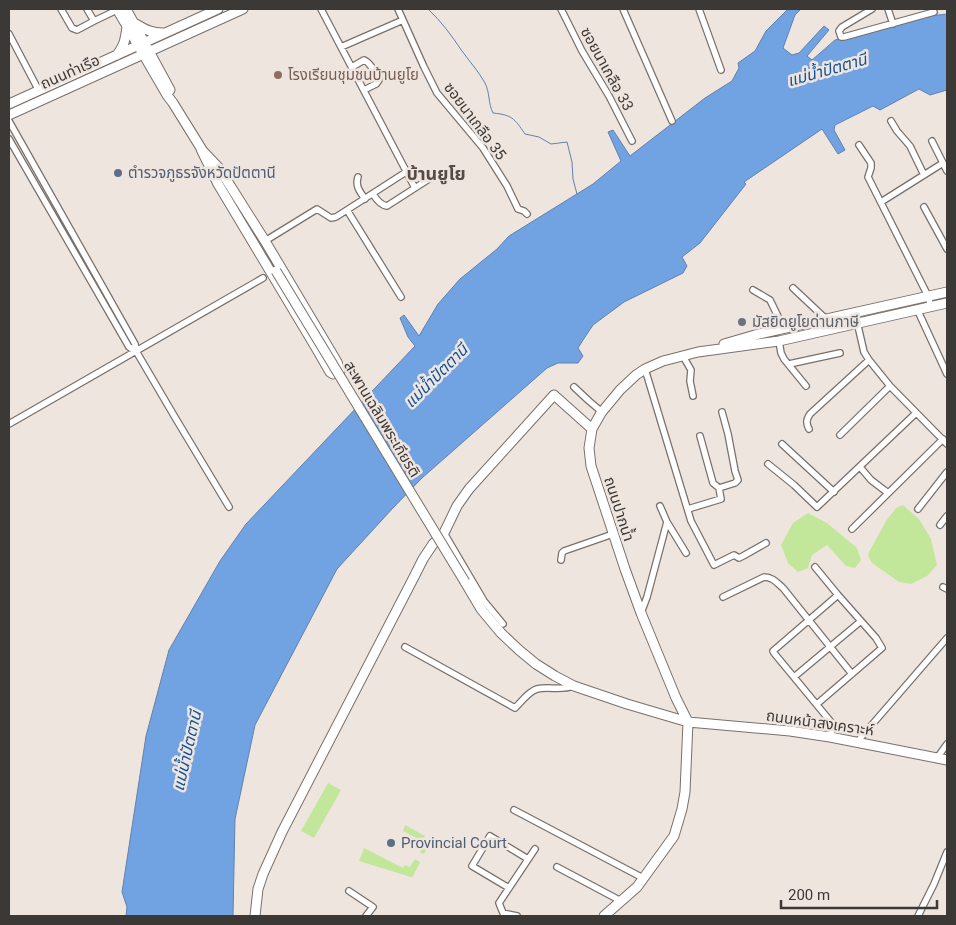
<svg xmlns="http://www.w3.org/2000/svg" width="956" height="925" viewBox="0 0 956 925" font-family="Roboto,'Noto Sans Thai',sans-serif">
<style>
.green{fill:#c2e79a}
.water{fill:#71a2e2;stroke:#6182ae}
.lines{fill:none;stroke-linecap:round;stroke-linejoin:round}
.stream{stroke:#6182ae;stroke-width:1}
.street-casing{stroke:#79706b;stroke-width:8}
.secondary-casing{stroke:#79706b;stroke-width:11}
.street{stroke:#fff;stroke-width:5.5}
.secondary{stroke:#fff;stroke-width:9}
.secondary-bridge-casing{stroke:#79706b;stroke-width:11;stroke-linecap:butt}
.secondary-bridge{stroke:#fff;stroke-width:9}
.education-dot{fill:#8d6e63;stroke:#efe5df;stroke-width:2}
.service-dot{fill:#5c6f8a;stroke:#efe5df;stroke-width:2}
.worship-dot{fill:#6b7280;stroke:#efe5df;stroke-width:2}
.labels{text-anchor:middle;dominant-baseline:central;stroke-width:5;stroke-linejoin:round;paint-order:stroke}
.street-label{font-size:15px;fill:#3c3836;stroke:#efe5df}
.education-label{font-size:15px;fill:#785e54;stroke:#efe5df;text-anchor:start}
.service-label{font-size:15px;fill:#4e5e75;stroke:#efe5df;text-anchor:start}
.worship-label{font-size:15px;fill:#5b616d;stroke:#efe5df;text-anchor:start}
.water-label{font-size:16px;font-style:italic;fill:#0e529d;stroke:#efe5df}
.quarter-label{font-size:18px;font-weight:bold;fill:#544b46;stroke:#efe5df}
</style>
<rect width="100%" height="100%" fill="#efe5df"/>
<!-- green -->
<path class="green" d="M903 505 919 519 931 539 937 565 927 576 911 584 899 582 872 563 868 556 869 552 886 521 896 508Z
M808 513 827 523 857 548 861 560 855 568 846 566 827 545 812 555 808 568 798 572 788 563 781 545 793 523Z
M328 783 341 790 314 838 301 831Z
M405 825 425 836 423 840 428 843 430 838 431 841 424 854 420 852 422 848 419 845V844L415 842 416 838 403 831Z
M364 848 403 868 405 865 410 867 415 859 420 862 413 876 411 877 359 861Z"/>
<!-- water -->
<path class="water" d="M788 9H801L795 15 783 48 792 55 799 53 824 26 829 30 807 56 812 60 835 40 930 16 947 14V90L930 95 919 89 880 110 873 106 835 125 834 130 845 150 838 154 822 129 744 182 746 184 700 243 682 257 687 266 683 273 624 302 593 325 583 340 578 348 583 356 578 363H558L547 368 422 478 392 509 337 569 255 725 235 819 233 916H126L127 907 122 892 146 736 169 650 220 561 246 524 415 346 408 337 400 318 404 315 419 336 438 304 460 279 497 249 509 236 593 184 621 161 608 132 613 130 630 156 705 98 732 81 739 68 738 63 755 51 766 31Z"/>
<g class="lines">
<!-- stream -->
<path class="stream" d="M428 9C441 21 452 36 462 51 470 62 479 72 485 83 490 93 488 103 493 113 512 115 514 118 525 134L539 137 551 144 567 142 572 162 573 179 577 194"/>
<defs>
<path id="street" d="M61 9 72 28 77 30 94 21 87 9
M321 9 415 188
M398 9 424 67 437 93 483 148 507 186 518 209 524 211 527 214
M561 9 582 51 609 96 632 141
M623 9 672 121
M699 9 721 70
M872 9 842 27 839 31 841 37H844L934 12
M888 9 893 24
M94 21 117 10
M9 34 39 91
M341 47 403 20
M352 67 364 60C371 63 375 73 379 80L376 84 364 90
M9 121 135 344 136 351 176 419 229 507
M891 121 897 131 910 146 924 175
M9 139 129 347 136 351
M932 141 947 171
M859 145 871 163V168L868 177 928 296 931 307
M358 177C355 186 360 192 365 199
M373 194C376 199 380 205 387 206L429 179
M881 202 943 163
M924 207 947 249
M347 210 401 297
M265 241 317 209 331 218 336 217 406 172
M793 288 827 320
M753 290 770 300 784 329
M917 309 947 374
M855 313 864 352 869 360 890 386 947 444
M779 341 781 353 784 359 806 386
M683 356 691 370 690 381 693 396
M789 364 840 353
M645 369 691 521 714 565 734 555 739 558 743 556 766 543
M574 387 589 401 602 412
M9 424 263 278
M809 429C806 423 806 420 810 414L869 360
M840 435 890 386
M700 436 713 483 719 488
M782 444 834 492
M768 464 794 485 817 507 916 413
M860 467 871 480 888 493
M688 509 721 499 719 488 735 483 738 480 735 471 728 434 722 412
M918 509 947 472
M667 522 686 553
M940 525 947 516
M852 529 943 439
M444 533 484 601 503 624
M561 560 562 553 564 551 613 534
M815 567 838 595 876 638 882 648 817 704
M943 587 947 589
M723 597 764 577C773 577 777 583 783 588L852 674
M641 613 647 597 667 522 660 506
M405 647 515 708C521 702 529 691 537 689 549 686 560 691 574 686
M794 677 861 621
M830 737 832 729 831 722 774 653 773 651 838 595
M857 742 947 638
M937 758 947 744
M514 810 643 878
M557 867 621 901
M509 888 472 866 490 836 528 859
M349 891 373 907 366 916
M517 916 503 913 499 903 535 849
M918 916 934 884 947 852"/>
<path id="secondary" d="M117 9 167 95 173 103 204 153
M126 9 170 90
M136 24C146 30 152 33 163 33
M117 55C125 44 125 40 127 27
M9 104 218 9
M9 115 243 9
M201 149 219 168 265 241 337 362 340 371 333 374 330 372 315 346 218 184Z
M724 344 755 335 947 292
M465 582 481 609 501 633 519 650 536 664 555 676 574 686 627 704 688 722 790 731 830 737 947 760
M688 722 676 698 641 613 625 569 591 466 589 448 592 429 601 413 620 390 636 375 645 369 663 361 698 352 779 341 947 303
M255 916 258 889 263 874 282 832 415 575 423 559 433 544 444 533 457 506 469 489 554 395 592 429
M604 916 637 887 674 836 682 809 685 792 688 722"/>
</defs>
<!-- street casing -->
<use href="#street" class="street-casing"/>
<!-- secondary casing -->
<use href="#secondary" class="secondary-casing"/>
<!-- street -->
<use href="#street" class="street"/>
<!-- secondary -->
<use href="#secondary" class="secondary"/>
<defs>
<path id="secondary-bridge" d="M276 271 465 582"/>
</defs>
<!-- secondary-bridge casing -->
<use href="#secondary-bridge" class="secondary-bridge-casing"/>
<!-- secondary-bridge -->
<use href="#secondary-bridge" class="secondary-bridge"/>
</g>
<!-- markers -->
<circle class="education-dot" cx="278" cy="75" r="5"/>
<g class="service-dot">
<circle cx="118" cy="173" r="5"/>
<circle cx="391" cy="843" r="5"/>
</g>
<circle class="worship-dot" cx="742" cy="322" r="5"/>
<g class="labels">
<!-- street labels -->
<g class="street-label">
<text transform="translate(607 69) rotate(61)">ซอยนาเกลือ 33</text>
<text transform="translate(70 72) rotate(-24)">ถนนท่าเรือ</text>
<text transform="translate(475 121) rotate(53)">ซอยนาเกลือ 35</text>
<text transform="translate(382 419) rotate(59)">สะพานเฉลิมพระเกียรติ</text>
<text transform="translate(619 509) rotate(72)">ถนนปากน้ำ</text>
<text transform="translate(820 723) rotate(8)">ถนนหน้าสงเคราะห์</text>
</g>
<!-- education labels -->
<g class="education-label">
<text x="288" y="75">โรงเรียนชุมชนบ้านยูโย</text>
</g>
<!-- service labels -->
<g class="service-label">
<text x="128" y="173">ตำรวจภูธรจังหวัดปัตตานี</text>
<text x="401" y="843">Provincial Court</text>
</g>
<!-- worship labels -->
<g class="worship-label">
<text x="752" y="322">มัสยิดยูโยด่านภาษี</text>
</g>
<!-- water labels -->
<g class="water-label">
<text transform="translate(827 70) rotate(-16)">แม่น้ำปัตตานี</text>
<text transform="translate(436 376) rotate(-45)">แม่น้ำปัตตานี</text>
<text transform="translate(187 751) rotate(-77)">แม่น้ำปัตตานี</text>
</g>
<!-- quarter labels -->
<g class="quarter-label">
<text x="436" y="173">บ้านยูโย</text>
</g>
</g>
<!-- border -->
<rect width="956" height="925" fill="none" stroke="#3c3836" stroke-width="20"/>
<!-- scale -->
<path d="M781 900v8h156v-8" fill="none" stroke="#3c3836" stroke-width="2.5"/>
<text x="788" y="900" font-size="15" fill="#3c3836" stroke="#efe5df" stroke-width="4" paint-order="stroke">200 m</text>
</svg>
